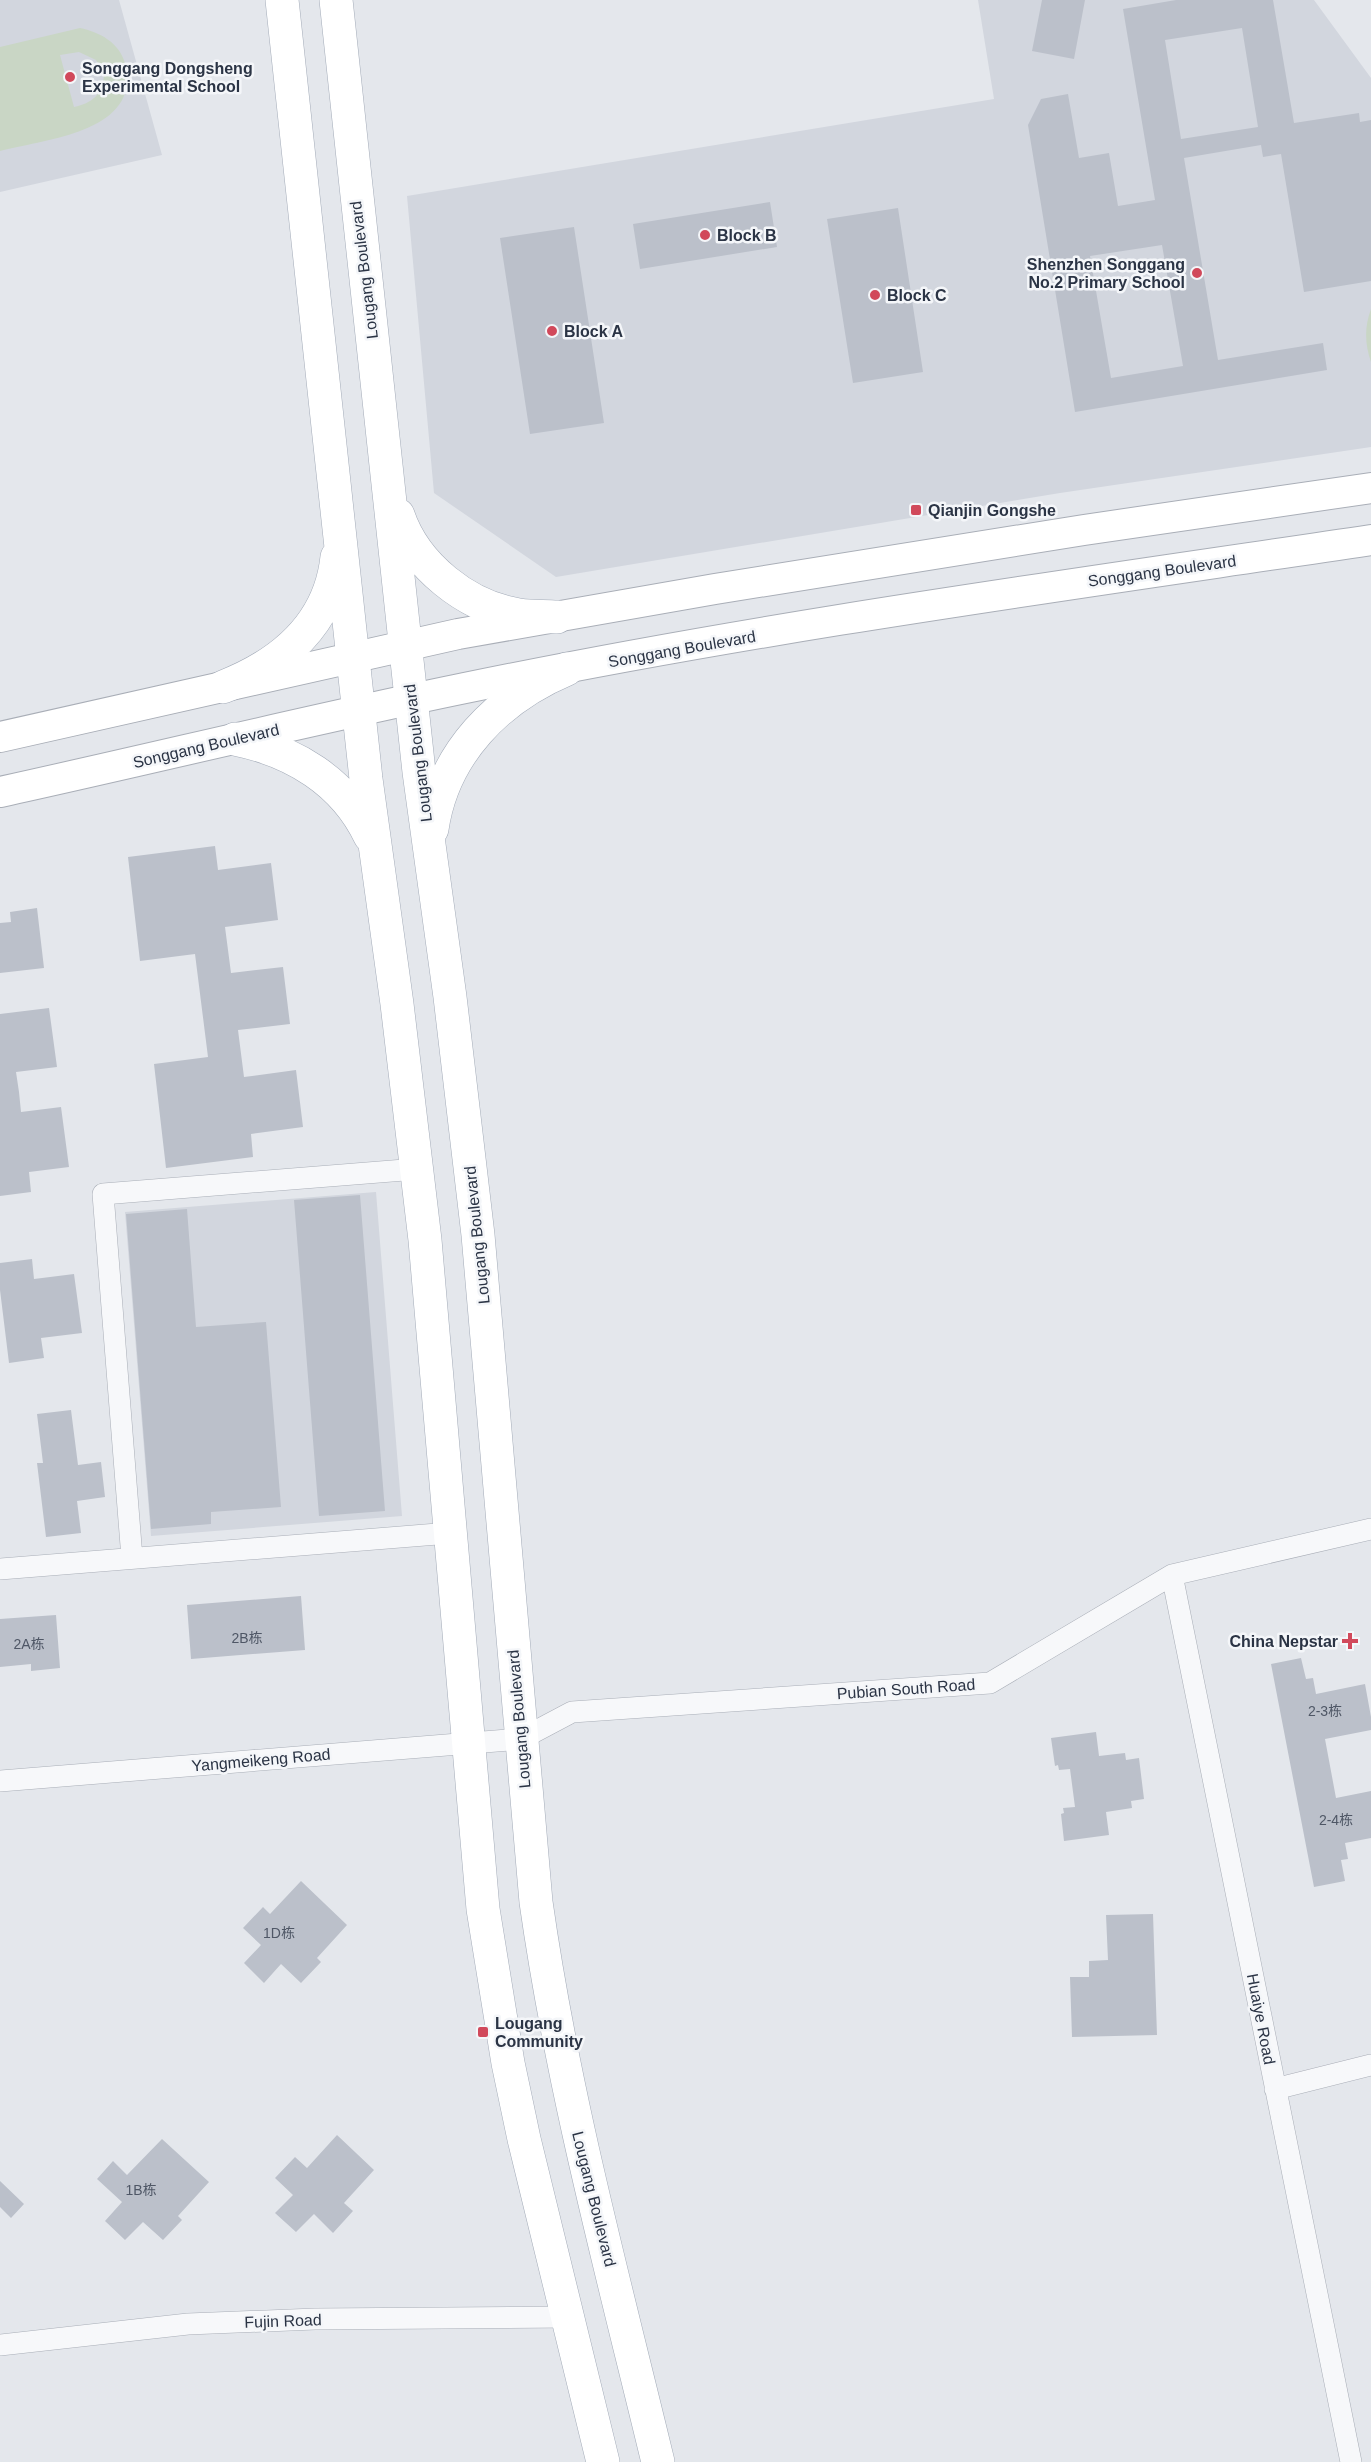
<svg xmlns="http://www.w3.org/2000/svg" width="1371" height="2462" viewBox="0 0 1371 2462" font-family="Helvetica,'Noto Sans SC',sans-serif">
<style>
.built{fill:#d2d6de}
.green{fill:#c9d6c5;fill-rule:evenodd}
.building{fill:#bbc0ca;fill-rule:evenodd}
.lines{fill:none;stroke-linecap:round;stroke-linejoin:round}
.minor-casing{stroke:#a9aeb7;stroke-width:22}
.secondary-casing{stroke:#a9aeb7;stroke-width:32}
.primary-casing{stroke:#a3abb8;stroke-width:34}
.minor{stroke:#f7f8fa;stroke-width:21}
.secondary{stroke:#fff;stroke-width:30}
.primary{stroke:#fff;stroke-width:33}
.poi-dot{fill:#d1495b;stroke:#f4f6f9;stroke-width:2}
.labels{text-anchor:middle;dominant-baseline:central;stroke-width:5;stroke-linejoin:round;paint-order:stroke}
.number-label{font-size:14px;fill:#4f5766}
.poi-label{font-size:16px;font-weight:bold;fill:#2b3445;stroke:#f4f6f9;text-anchor:start}
.street-label{font-size:16px;fill:#2b3445;stroke:#f4f6f9}
</style>
<rect width="100%" height="100%" fill="#e4e7ec"/>
<!-- built -->
<path class="built" d="M0 0H119L162 155 0 192Z
M978 0H1314L1371 78V447L1060 493 556 577 434 493 407 196 994 99Z
M376 1192 402 1516 151 1536 125 1212Z"/>
<!-- green -->
<path class="green" d="M80 28C99 32 119 42 125 63 143 132 46 139 0 151V47ZM79 52 96 60 104 76C102 95 92 103 74 107L60 55Z
M1371 309V362C1365 344 1364 328 1371 309Z"/>
<!-- building -->
<path class="building" d="M1042 0H1085L1074 59 1032 51Z
M1176 0H1273L1294 123 1359 113 1360 122 1371 120V281L1304 292 1281 154 1263 157 1261 145 1184 158 1218 360 1323 343 1327 370 1075 412 1028 125 1041 99 1068 94 1079 158 1109 153 1118 206 1155 200 1123 9ZM1242 28 1258 127 1181 139 1165 40ZM1162 245 1183 366 1111 378 1090 256Z
M770 202 777 247 640 269 633 224Z
M898 208 923 372 853 383 827 219Z
M574 227 604 423 530 434 500 238Z
M215 846 218 870 271 863 278 920 225 927 231 973 283 967 290 1024 238 1030 244 1077 296 1070 303 1127 251 1134 253 1157 166 1168 154 1064 208 1057 195 954 140 961 128 857Z
M37 908 44 968 0 973V923L11 922 10 912Z
M49 1008 57 1067 16 1072 19 1092 21 1112 61 1107 69 1167 29 1172 31 1192 0 1196V1014Z
M360 1195 385 1511 319 1516 294 1200Z
M187 1209 196 1327 266 1322 281 1507 211 1512V1524L151 1529 126 1214Z
M32 1259 34 1279 74 1274 82 1333 41 1338 44 1358 9 1363 0 1290V1263Z
M71 1410 78 1465 101 1462 105 1497 77 1501 81 1533 46 1537 37 1463H43L37 1414Z
M301 1596 305 1650 191 1659 187 1605Z
M56 1615 60 1668 31 1671V1664L0 1667V1619Z
M1301 1658 1306 1679 1313 1678 1316 1694 1365 1684 1371 1717V1730L1325 1739 1336 1798 1371 1791V1838L1345 1843 1348 1859 1341 1860 1345 1881 1314 1887 1271 1664Z
M1096 1732 1099 1756 1125 1753 1126 1760 1139 1758 1144 1799 1131 1801 1132 1808 1106 1812 1109 1835 1064 1841 1061 1814 1064 1813 1063 1808 1075 1807 1070 1769 1059 1770 1058 1765 1055 1766 1051 1738Z
M301 1881 347 1925 317 1958 321 1962 301 1983 281 1964 264 1983 244 1963 261 1945 243 1928 263 1907 270 1914Z
M1153 1914 1157 2035 1072 2037 1070 1977H1089V1961L1108 1960 1106 1915Z
M337 2135 374 2170 344 2203 353 2211 333 2233 314 2214 296 2232 275 2213 293 2195 275 2178 295 2157 307 2168Z
M162 2139 209 2182 178 2216 182 2220 163 2240 143 2222 125 2240 105 2221 122 2202 97 2179 113 2161 127 2175Z
M0 2181 24 2204 11 2218 0 2207Z"/>
<g class="lines">
<defs>
<path id="minor" d="M132 1558 103 1194 417 1169
M0 1569 450 1533
M1172 1575 1351 2462
M0 1781 521 1739 572 1712 990 1683 1172 1575 1371 1529
M1275 2089 1371 2065
M0 2345 188 2324 315 2319 568 2317"/>
<path id="secondary" d="M0 737 458 634 715 589 1084 530 1371 488
M0 792C155 758 309 720 465 688 764 626 1069 585 1371 540"/>
<path id="primary" d="M282 0 366 779 397 1004 425 1240 483 1909 508 2063 524 2139 603 2462
M336 0 419 772 450 997 478 1235 536 1902C563 2092 613 2276 658 2462
M398 515C415 566 467 607 519 615 532 617 545 616 557 617
M223 687C282 664 330 624 337 557
M235 739C293 751 344 781 370 836
M432 829C443 753 498 698 567 669"/>
</defs>
<!-- minor casing -->
<use href="#minor" class="minor-casing"/>
<!-- secondary casing -->
<use href="#secondary" class="secondary-casing"/>
<!-- primary casing -->
<use href="#primary" class="primary-casing"/>
<!-- minor -->
<use href="#minor" class="minor"/>
<!-- secondary -->
<use href="#secondary" class="secondary"/>
<!-- primary -->
<use href="#primary" class="primary"/>
</g>
<!-- markers -->
<g class="poi-dot">
<circle cx="70" cy="77" r="6"/>
<circle cx="705" cy="235" r="6"/>
<circle cx="1197" cy="273" r="6"/>
<circle cx="875" cy="295" r="6"/>
<circle cx="552" cy="331" r="6"/>
<rect x="910" y="504" width="12" height="12" rx="3"/>
<path d="M1347 1632h6v6h6v6h-6v6h-6v-6h-6v-6h6z"/>
<rect x="477" y="2026" width="12" height="12" rx="3"/>
</g>
<g class="labels">
<!-- number labels -->
<g class="number-label">
<text x="247" y="1638">2B栋</text>
<text x="29" y="1644">2A栋</text>
<text x="1325" y="1711">2-3栋</text>
<text x="1336" y="1820">2-4栋</text>
<text x="279" y="1933">1D栋</text>
<text x="141" y="2190">1B栋</text>
</g>
<!-- poi labels -->
<g class="poi-label">
<text x="82" y="68">Songgang Dongsheng<tspan x="82" dy="18">Experimental School</tspan></text>
<text x="717" y="235">Block B</text>
<text x="1185" y="264" text-anchor="end">Shenzhen Songgang<tspan x="1185" dy="18">No.2 Primary School</tspan></text>
<text x="887" y="295">Block C</text>
<text x="564" y="331">Block A</text>
<text x="928" y="510">Qianjin Gongshe</text>
<text x="1338" y="1641" text-anchor="end">China Nepstar</text>
<text x="495" y="2023">Lougang<tspan x="495" dy="18">Community</tspan></text>
</g>
<!-- street labels -->
<g class="street-label">
<text transform="translate(364 270) rotate(-97)">Lougang Boulevard</text>
<text transform="translate(1162 571) rotate(-8)">Songgang Boulevard</text>
<text transform="translate(682 649) rotate(-10)">Songgang Boulevard</text>
<text transform="translate(206 746) rotate(-13)">Songgang Boulevard</text>
<text transform="translate(418 753) rotate(-97)">Lougang Boulevard</text>
<text transform="translate(477 1235) rotate(-96)">Lougang Boulevard</text>
<text transform="translate(906 1689) rotate(-4)">Pubian South Road</text>
<text transform="translate(519 1719) rotate(-95)">Lougang Boulevard</text>
<text transform="translate(261 1760) rotate(-5)">Yangmeikeng Road</text>
<text transform="translate(1261 2019) rotate(79)">Huaiye Road</text>
<text transform="translate(594 2199) rotate(76)">Lougang Boulevard</text>
<text transform="translate(283 2321) rotate(-2)">Fujin Road</text>
</g>
</g>
</svg>
